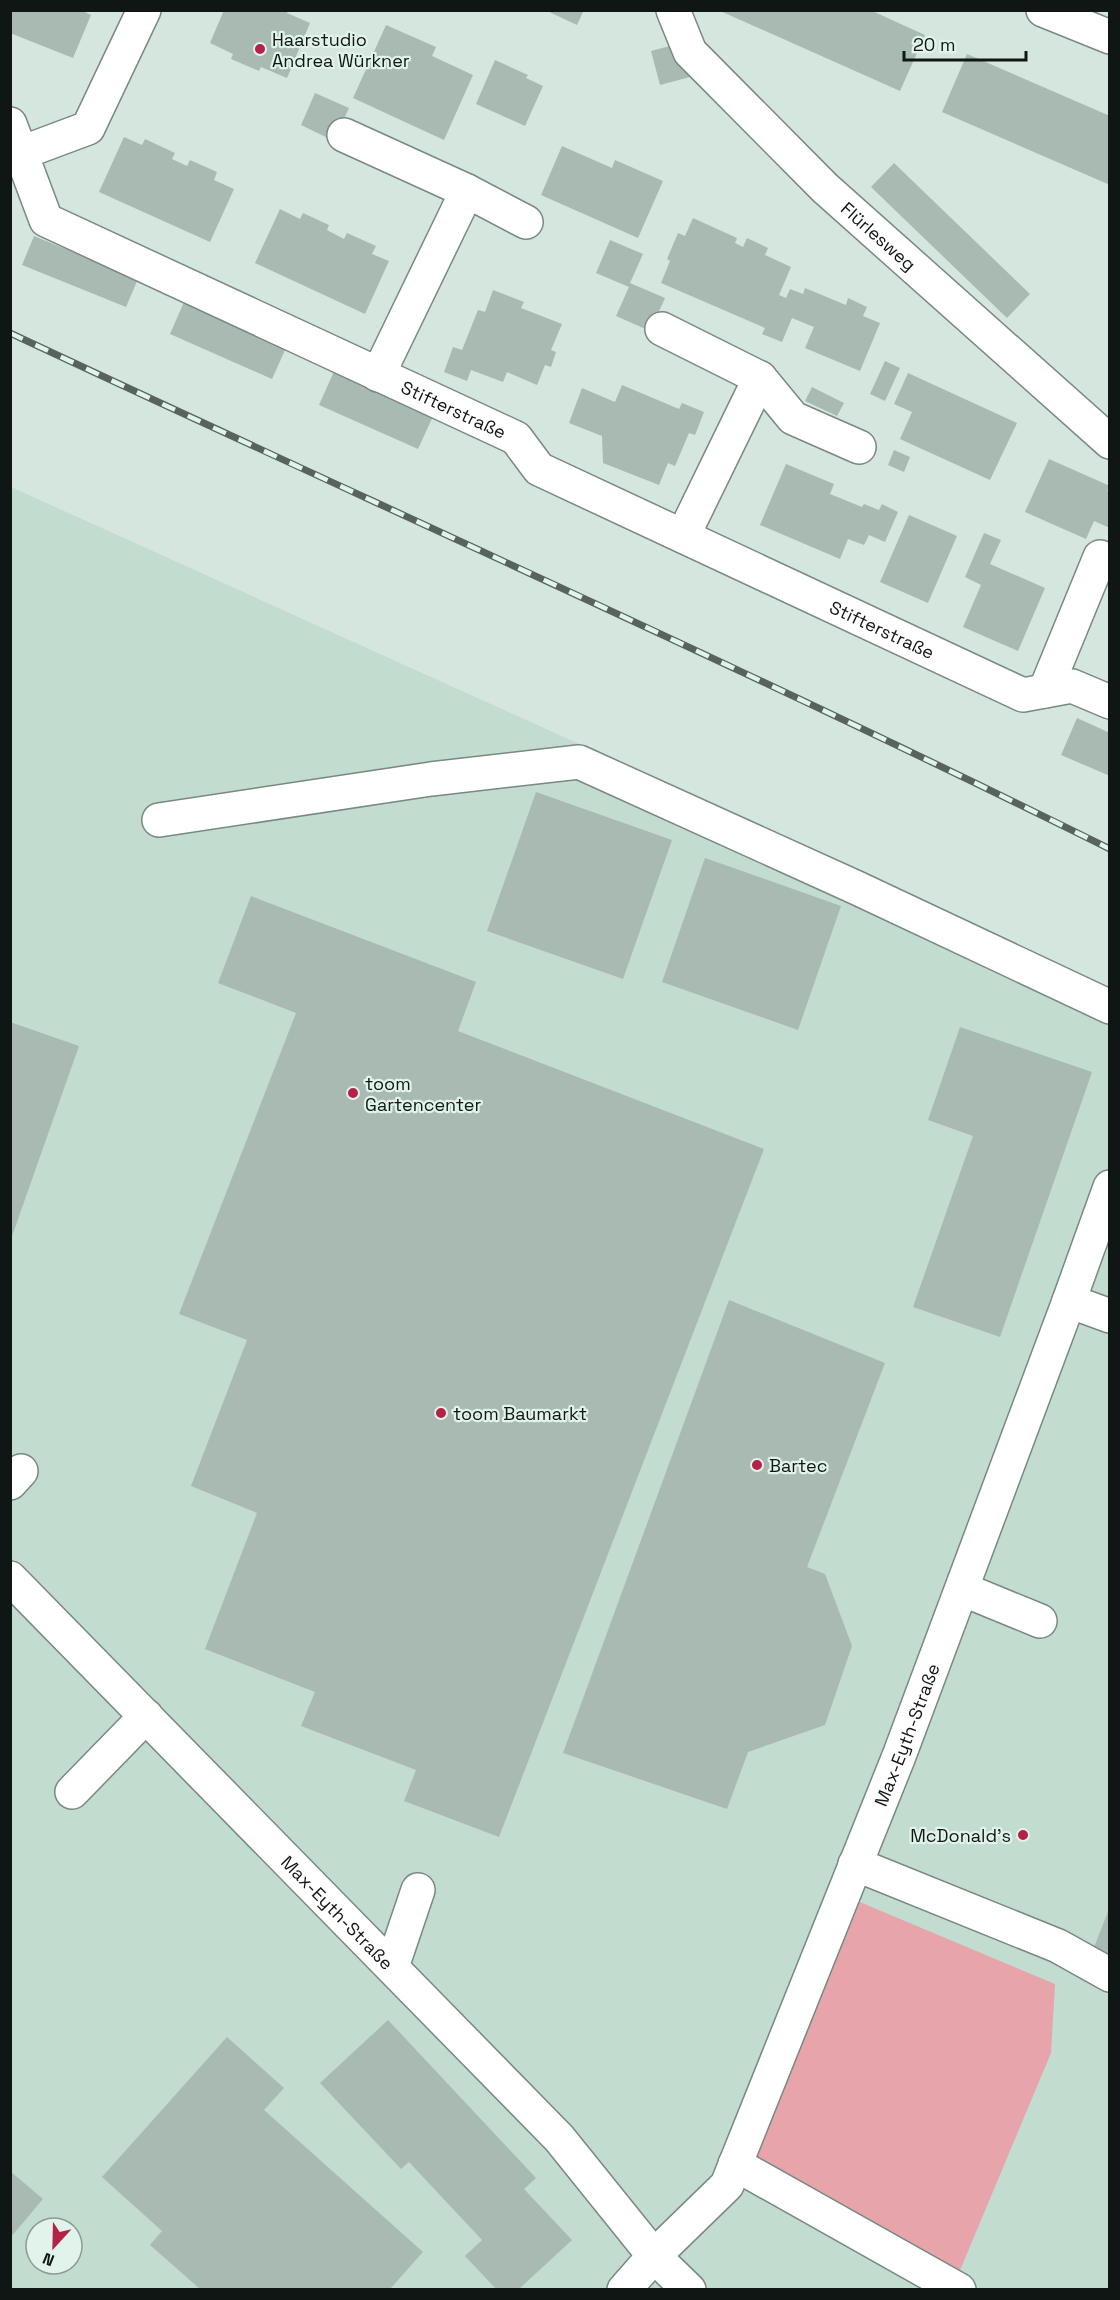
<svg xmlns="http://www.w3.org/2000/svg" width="1120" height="2300" viewBox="0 0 1120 2300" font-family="'Space Grotesk',sans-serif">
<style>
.built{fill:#c2dcd0;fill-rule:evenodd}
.green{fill:#e8a4ab}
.building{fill:#a9bab2}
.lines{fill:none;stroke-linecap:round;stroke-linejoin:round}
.minor-casing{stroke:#788981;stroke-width:36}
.minor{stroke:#fff;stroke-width:33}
.rail-casing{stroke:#58635e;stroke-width:7}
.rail{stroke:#e1f3eb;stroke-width:4.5;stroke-dasharray:14;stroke-linecap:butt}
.poi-dot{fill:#b42247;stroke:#e1f3eb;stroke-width:2}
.labels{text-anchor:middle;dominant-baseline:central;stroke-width:4.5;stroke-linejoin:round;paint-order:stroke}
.poi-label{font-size:18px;fill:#101613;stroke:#e1f3eb;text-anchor:start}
.street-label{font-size:18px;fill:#101613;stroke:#e1f3eb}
</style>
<rect width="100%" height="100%" fill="#d4e6dd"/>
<!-- built -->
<path class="built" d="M11 487 789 839 1110 989 1109 2289 11 2290ZM36 2228H72V2264H36Z"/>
<!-- green -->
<path class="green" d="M843 1895 1055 1984 1051 2053 953 2287 735 2164Z"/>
<!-- building -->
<path class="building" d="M10 10H81L91 15 73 58 10 33Z
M224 10H288L287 13 310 23 287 78 261 67 259 71 231 59 233 54 210 43Z
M545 10H584L577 25Z
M718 10H870L925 35 900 91Z
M386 25 436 47 432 56 473 75 444 140 353 98Z
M681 43 690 77 660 85 651 51Z
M967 54 1110 116V185L942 112Z
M495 60 528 75 526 78 543 86 525 126 476 104Z
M315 93 349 108 334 141 301 125Z
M124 137 142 145 145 139 175 153 172 159 187 166 190 160 217 172 214 180 234 189 210 242 99 192Z
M562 146 612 168 615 160 663 181 638 238 541 195Z
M894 163 1030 294 1007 318 871 187Z
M280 209 300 219 303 213 329 225 327 230 344 239 347 233 376 246 372 254 389 261 365 314 255 263Z
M693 218 737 238 735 243 743 247 747 238 768 248 765 255 791 267 779 295 786 298 790 289 803 294 805 288 846 305 848 298 867 307 863 316 880 323 860 371 805 348 814 327 792 318 782 342 762 334 765 328 661 283 670 261 667 259 678 233 685 236Z
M34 236 138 279 126 307 22 265Z
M610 240 643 254 630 283 665 298 650 331 616 316 629 287 596 273Z
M493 290 524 302 521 308 562 324 551 350 556 352 551 367 545 365 537 385 507 372 503 382 471 370 467 381 444 372 453 347 462 350 478 310 485 312Z
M184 302 286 348 272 379 170 334Z
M885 361 900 368 885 401 870 394Z
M336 367 435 412 418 449 319 405Z
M908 373 1017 423 990 480 900 439 912 412 894 404Z
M622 385 679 409 682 403 704 412 695 435 689 433 675 466 668 463 659 485 603 463 602 436 569 423 582 388 615 402Z
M812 387 844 403 837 416 805 401Z
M894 450 910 457 904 472 888 465Z
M1049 459 1110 486 1107 491 1110 492V528L1094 521 1086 539 1025 512Z
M786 464 834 484 830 494 862 507 864 504 879 510 882 504 898 512 885 542 869 535 864 545 848 539 840 559 760 525Z
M909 515 957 536 928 603 880 582Z
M984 533 1001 540 990 564 1045 588 1018 651 963 627 981 585 965 577Z
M1077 718 1110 733V776L1061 755Z
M536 792 672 840 623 979 487 931Z
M705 858 841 906 798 1030 662 982Z
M251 896 476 982 458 1031 764 1149 499 1837 404 1801 416 1770 301 1726 315 1692 205 1649 257 1513 191 1486 247 1340 179 1314 296 1013 218 983Z
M10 1022 79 1046 11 1239H10Z
M960 1027 1092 1072 1000 1337 913 1307 973 1136 928 1120Z
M729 1300 885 1363 807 1567 825 1574 852 1646 825 1725 748 1752 727 1809 563 1753Z
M1109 1909H1110V1962L1091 1955Z
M388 2020 536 2178 524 2189 572 2240 519 2289H496L465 2256 482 2240 409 2162 401 2169 320 2083Z
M227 2037 284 2088 264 2110 423 2252 390 2289H200L150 2245 162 2231 102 2177Z
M10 2171 43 2199 10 2238Z"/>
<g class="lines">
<defs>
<g id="minor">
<path id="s1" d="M673 10 690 52 825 188 1110 442"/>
<path d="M1043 10 1110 37"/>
<path id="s2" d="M10 124 46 220 516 438 539 469 1023 695 1072 686 1110 702"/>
<path d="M344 135 467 191 526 222"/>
<path d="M21 153 88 128 144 10"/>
<path d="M662 329 760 378 793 418 859 447"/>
<path d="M378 375 467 191"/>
<path d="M683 536 760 378"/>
<path d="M1045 691 1100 557"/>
<path d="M159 820 431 779 579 762 857 888 1110 1007"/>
<path d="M1069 1301 1110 1316"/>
<path d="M10 1483 21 1471"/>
<path id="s3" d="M10 1578 559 2138 654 2256 689 2290"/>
<path d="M962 1589 1040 1621"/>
<path d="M72 1792 146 1716"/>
<path d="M855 1864 1058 1946 1110 1975"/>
<path d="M392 1967 418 1890"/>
<path d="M735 2164 959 2290"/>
<path id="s4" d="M624 2290 654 2256 727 2185 899 1756 1069 1301 1110 1187"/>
</g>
</defs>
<!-- minor casing -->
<use href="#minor" class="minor-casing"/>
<!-- minor -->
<use href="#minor" class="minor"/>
<defs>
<path id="rail" d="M10 333C377 505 747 669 1110 849"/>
</defs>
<!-- rail casing -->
<use href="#rail" class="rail-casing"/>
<!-- rail -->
<use href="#rail" class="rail"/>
</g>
<!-- markers -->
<g class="poi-dot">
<circle cx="260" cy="49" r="6"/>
<circle cx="353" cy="1093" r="6"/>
<circle cx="441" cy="1413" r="6"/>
<circle cx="757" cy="1465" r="6"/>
<circle cx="1023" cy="1835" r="6"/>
</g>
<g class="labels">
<!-- poi labels -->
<g class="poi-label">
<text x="272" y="39">Haarstudio<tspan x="272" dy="21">Andrea Würkner</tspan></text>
<text x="365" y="1083">toom<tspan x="365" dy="21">Gartencenter</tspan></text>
<text x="453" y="1413">toom Baumarkt</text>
<text x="769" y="1465">Bartec</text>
<text x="1011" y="1835" text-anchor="end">McDonald's</text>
</g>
<!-- street labels -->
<g class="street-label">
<text stroke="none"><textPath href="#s1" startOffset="309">Flürlesweg</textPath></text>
<text stroke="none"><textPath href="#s2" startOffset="552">Stifterstraße</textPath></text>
<text stroke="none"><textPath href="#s2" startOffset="1038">Stifterstraße</textPath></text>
<text stroke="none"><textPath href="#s4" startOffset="632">Max-Eyth-Straße</textPath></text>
<text stroke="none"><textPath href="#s3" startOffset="468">Max-Eyth-Straße</textPath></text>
</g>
</g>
<!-- border -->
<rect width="1120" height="2300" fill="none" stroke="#101613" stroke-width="24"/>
<!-- north arrow -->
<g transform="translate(54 2246) rotate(202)"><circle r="28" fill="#e1f3eb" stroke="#8d9b95" stroke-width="1.5"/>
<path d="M0-4.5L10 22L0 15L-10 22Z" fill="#b42247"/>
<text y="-9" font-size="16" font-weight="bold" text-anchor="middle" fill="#101613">N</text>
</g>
<!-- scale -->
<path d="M904 51v9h122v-9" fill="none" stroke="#101613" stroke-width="3"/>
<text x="913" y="51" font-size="18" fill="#101613" stroke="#e1f3eb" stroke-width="4.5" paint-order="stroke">20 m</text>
</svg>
